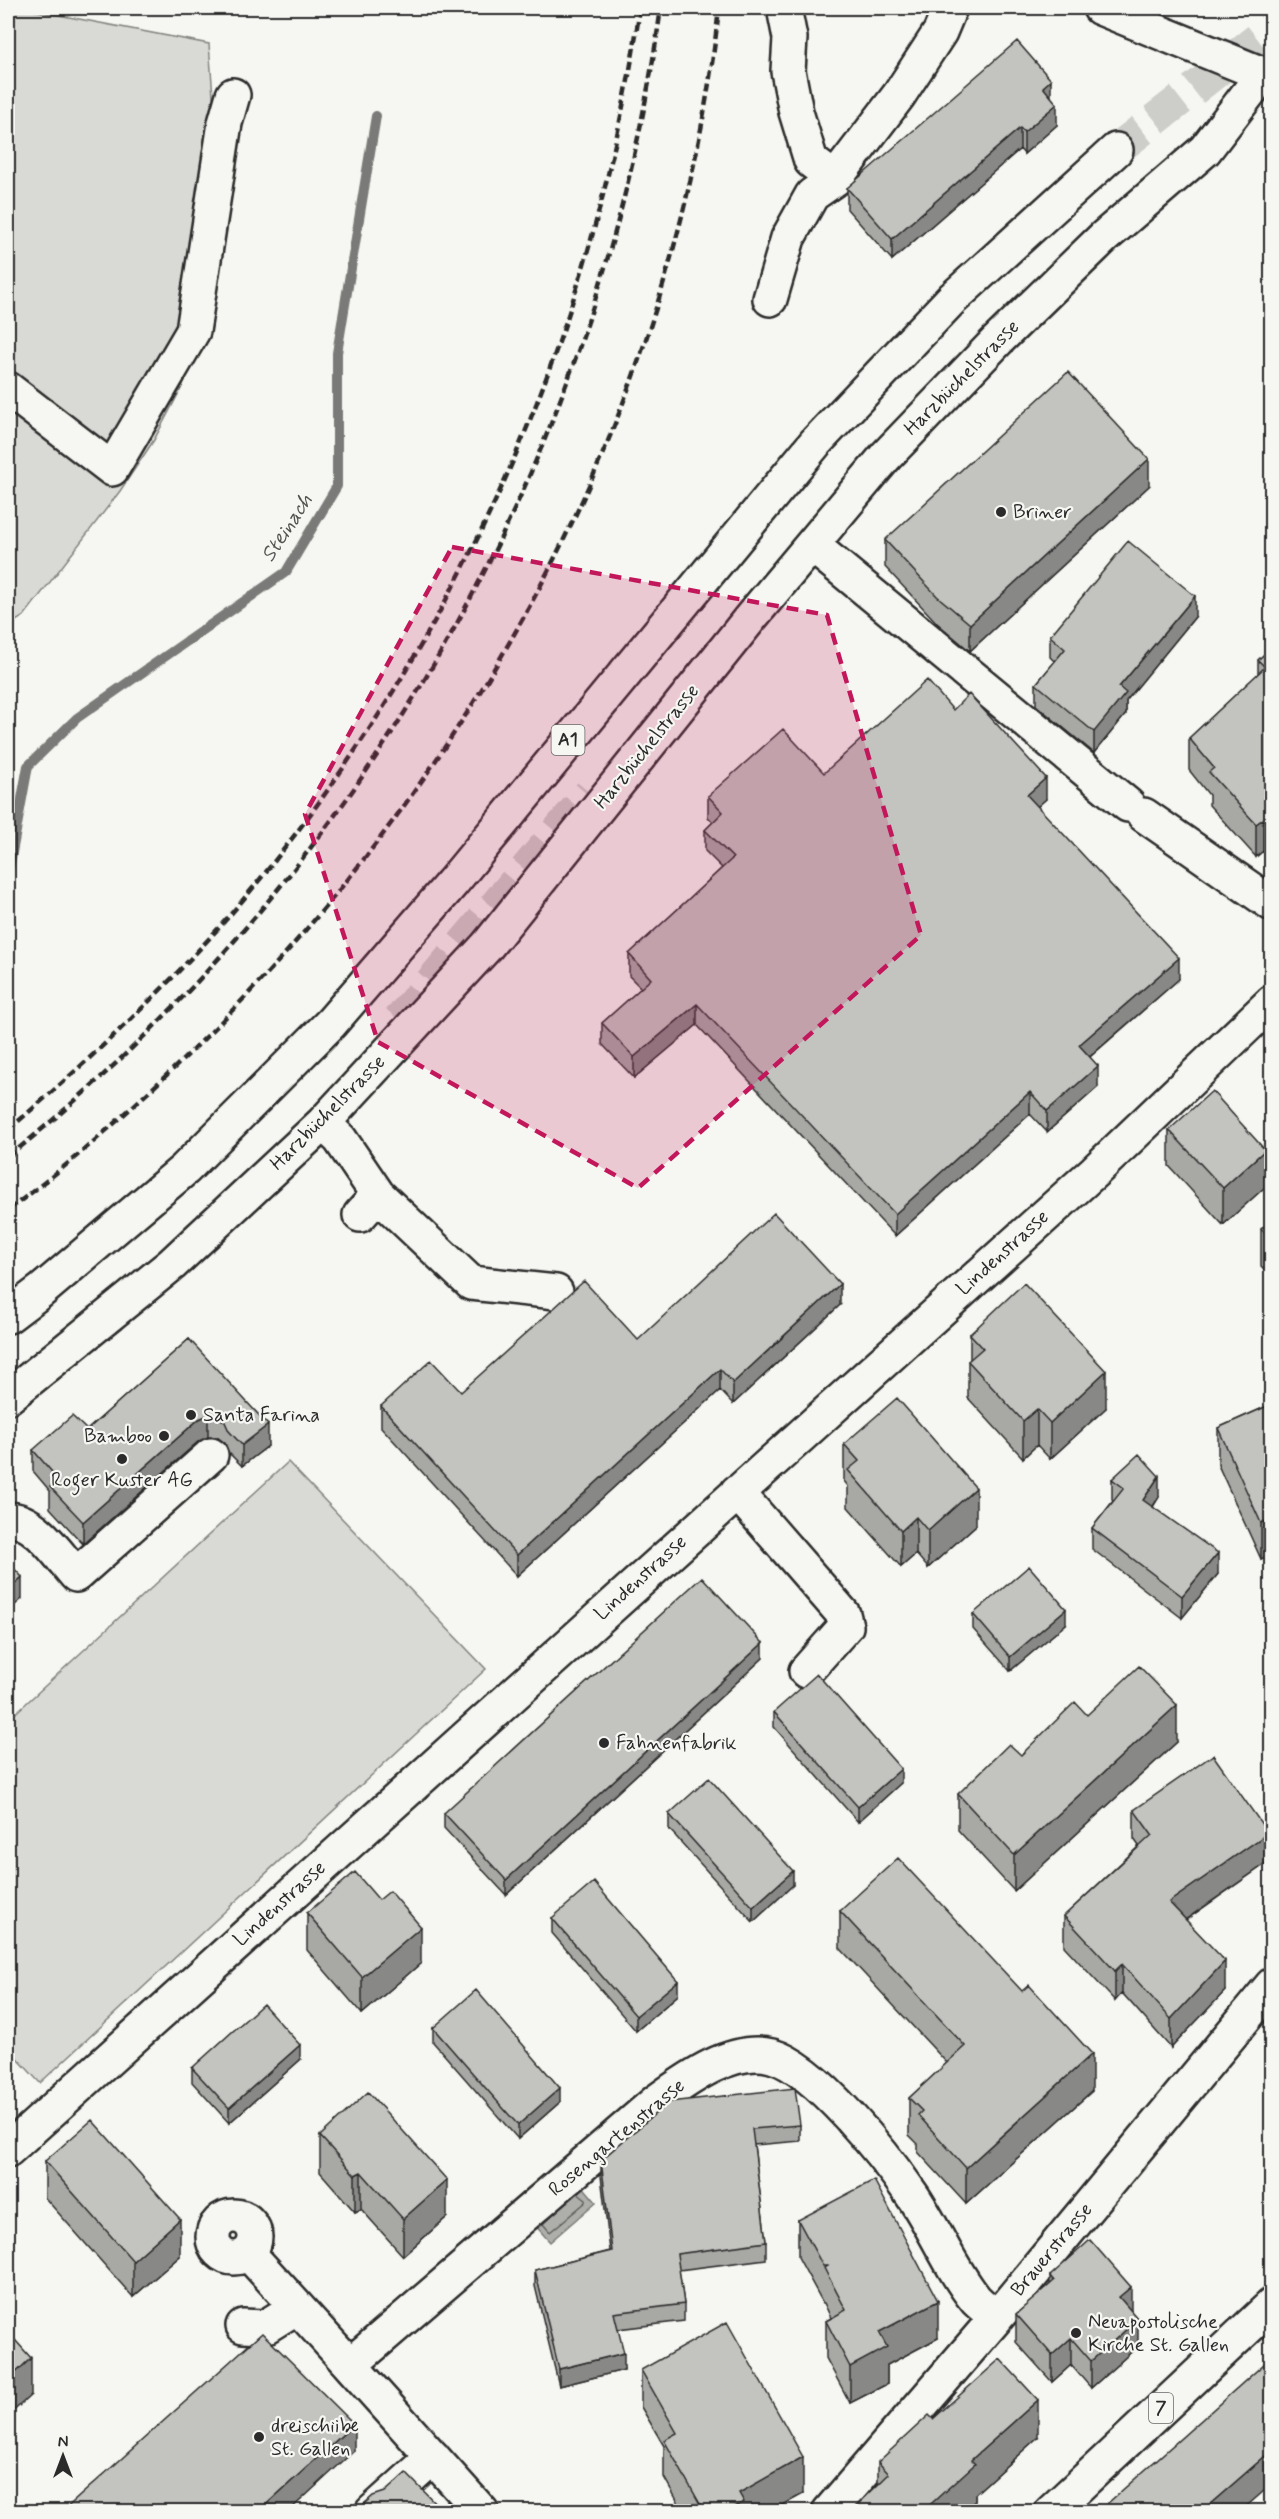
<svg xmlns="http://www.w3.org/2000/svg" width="1279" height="2519" viewBox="0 0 1279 2519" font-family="Mynerve,sans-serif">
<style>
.green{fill:#d9d9d5;stroke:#828280;stroke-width:1.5}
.water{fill:#aeaeab;stroke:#7a7a78;stroke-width:1.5}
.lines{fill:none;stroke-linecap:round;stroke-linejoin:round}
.shore{stroke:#5f5f5e;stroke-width:1.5}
.stream{stroke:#7a7a78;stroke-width:10}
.highway-tunnel{stroke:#cdcdca;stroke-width:33;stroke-dasharray:33 16;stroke-linecap:butt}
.minor-casing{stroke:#2b2b2b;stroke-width:38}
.major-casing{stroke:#2b2b2b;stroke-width:38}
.highway-casing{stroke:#2b2b2b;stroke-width:38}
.minor{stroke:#f6f6f2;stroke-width:33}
.major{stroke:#f6f6f2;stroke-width:33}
.highway{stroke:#f6f6f2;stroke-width:33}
.rail{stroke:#2b2b2b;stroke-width:4.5;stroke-dasharray:9 4.5;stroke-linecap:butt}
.wall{fill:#a8a8a5;stroke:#2b2b2b;stroke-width:1.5}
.shaded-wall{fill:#888886;stroke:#2b2b2b;stroke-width:1.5}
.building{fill:#c3c3c0;stroke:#2b2b2b;stroke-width:1.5}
.marked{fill:#c2185b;fill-opacity:0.2;stroke:#c2185b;stroke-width:4.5;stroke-dasharray:12 8;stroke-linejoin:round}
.poi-dot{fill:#2b2b2b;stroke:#f6f6f2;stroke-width:2}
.labels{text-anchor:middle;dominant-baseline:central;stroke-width:4.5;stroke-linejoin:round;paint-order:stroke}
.shield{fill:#f6f6f2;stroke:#686867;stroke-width:1.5}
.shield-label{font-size:18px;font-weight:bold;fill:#2b2b2b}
.street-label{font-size:20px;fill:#2b2b2b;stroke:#f6f6f2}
.poi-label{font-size:20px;fill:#2b2b2b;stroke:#f6f6f2;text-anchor:start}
.water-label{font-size:21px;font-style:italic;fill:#525251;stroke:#f6f6f2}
</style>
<rect width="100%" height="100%" fill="#f6f6f2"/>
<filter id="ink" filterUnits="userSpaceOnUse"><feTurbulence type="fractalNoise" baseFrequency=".0167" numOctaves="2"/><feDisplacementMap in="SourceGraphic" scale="12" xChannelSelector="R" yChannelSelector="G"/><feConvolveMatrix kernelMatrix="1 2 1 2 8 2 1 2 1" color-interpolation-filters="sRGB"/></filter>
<g filter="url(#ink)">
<!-- green -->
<path class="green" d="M8 8H22L209 44 215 122 206 307 183 385 154 440 120 491 24 616 8 626Z
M288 1462 486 1669 40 2083 8 2048V1720Z"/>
<!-- water -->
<path class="water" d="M580 2183 596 2202 550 2242 533 2223Z"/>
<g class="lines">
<!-- shore -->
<path class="shore" d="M551 2216 543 2224 550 2232 586 2202V2199L578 2193"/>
<!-- stream -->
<path class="stream" d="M8 874 28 766 77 718 286 572 337 486V353L376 116"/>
<!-- highway-tunnel -->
<path class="highway-tunnel" d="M1116 150 1272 28
M399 1020 590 793"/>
<defs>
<path id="minor" d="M784 8 790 38 788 71 796 112 811 161 835 179
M770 299 788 238 812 195 835 179 899 95 940 32 950 8
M8 389 112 469 193 331 225 123 233 95
M812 545 1128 805
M1144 815 1272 904
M323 1123 340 1139 378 1195 471 1283 556 1292
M360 1215 378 1195
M8 1397 172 1264 323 1123 487 946 752 616 886 456 998 340 1104 237 1205 150 1251 90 1260 73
M737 1492 843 1614 846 1626 806 1671
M8 1519C36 1519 59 1556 76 1575L211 1455
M8 2150 1095 1171 1272 1002
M213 2237a21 21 0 1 1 42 0a21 21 0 1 1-42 0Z
M248 2253 350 2365
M243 2326 265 2327 297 2307
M372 2512 433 2457
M482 2512 350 2365 657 2101C686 2080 733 2045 772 2056 816 2068 886 2157 912 2195 934 2227 952 2271 976 2300 982 2306 990 2312 997 2317
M829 2512 997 2317 1272 1985"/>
<path id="major" d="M1100 8 1272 78
M1051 2512 1272 2305"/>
<path id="highway" d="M8 1316 41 1291 185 1169 331 1023 453 882 816 442 952 299 1116 150"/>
</defs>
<!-- minor casing -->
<use href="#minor" class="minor-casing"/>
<!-- major casing -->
<use href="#major" class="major-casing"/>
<!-- highway casing -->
<use href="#highway" class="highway-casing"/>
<!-- minor -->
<use href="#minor" class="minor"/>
<!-- major -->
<use href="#major" class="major"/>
<!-- highway -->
<use href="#highway" class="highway"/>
<!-- rail -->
<path class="rail" d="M8 1130C98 1053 186 971 261 878 466 624 593 330 640 8
M8 1157C366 870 597 462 661 8
M8 1210C66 1168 120 1119 172 1070 468 790 675 415 719 8"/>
</g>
<!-- wall -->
<path class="wall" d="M1051 97 1057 125 1024 154 1020 149 892 260 847 209V188Z
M1149 486 970 651 937 623 885 567V540Z
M1195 617 1126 701V714L1094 753 1036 705V684L1055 662 1050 657V636Z
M1272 647V861L1263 851 1256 857 1209 805V795L1189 770V738L1258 674V660Z
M953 710 1046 799 1037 807 1179 979 1090 1057 1098 1087 1047 1132 1030 1114 895 1236 697 1025 634 1078 602 1044V1023L641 988 629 976V954L722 868 705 851V830L713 822 708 817V796L824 773Z
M1169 1130 1265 1187 1223 1225 1169 1166Z
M1272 1220V1277L1261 1266V1229Z
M840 1305 733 1404 720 1390 517 1576 381 1427V1406L461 1392 638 1340Z
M970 1334 1106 1408 1050 1459 1037 1445 1023 1458 968 1398V1361L970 1360Z
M189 1339 268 1446 242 1466 229 1453 225 1443 217 1437H208L199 1441 83 1544 50 1508V1491L33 1471V1450L87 1430Z
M1272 1404V1554L1261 1559 1218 1465V1428Z
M844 1444 976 1525 928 1568 916 1554 901 1567 848 1507V1486L844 1481Z
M1112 1479 1159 1497 1153 1507 1218 1574 1182 1618 1092 1549V1528L1113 1501 1112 1500Z
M973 1614 1066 1624 1010 1671 973 1629Z
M763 1658 506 1895 444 1828V1813Z
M774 1712 901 1783 858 1822 774 1727Z
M1087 1715 1177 1742 1014 1891 958 1830V1794Z
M1134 1810 1268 1862 1186 1920 1225 1991 1171 2048 1122 1993 1115 2001 1064 1946V1916L1139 1846 1134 1839Z
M669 1814 793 1885 753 1922 669 1829Z
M840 1911 1092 2091 966 2204 918 2152V2144L909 2135V2098L947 2063 840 1948Z
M307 1913 421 1963 362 2014 307 1950Z
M552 1918 678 1995 636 2031 552 1933Z
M433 2028 560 2102 518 2139 433 2042Z
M300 2060 229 2123 192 2082V2068Z
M669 2102 800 2125V2141L754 2145 766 2242V2259L679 2270 684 2304V2321L618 2329 624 2370 559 2386 535 2286V2270L610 2251 601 2176V2160Z
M320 2136 447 2217 403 2256 361 2209 355 2212 320 2172Z
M45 2161 180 2256 133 2297 45 2198Z
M798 2220 938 2338 887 2365V2384L850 2403 826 2358V2321L831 2318 824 2303H823L798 2257Z
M1050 2276 1131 2311 1138 2346 1091 2388 1071 2365 1052 2382 1016 2342V2314L1050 2285Z
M641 2370 803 2494 772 2511H683L664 2477V2446L641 2407Z
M933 2419 1038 2437 975 2494V2501L878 2485V2462Z"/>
<!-- shaded-wall -->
<path class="shaded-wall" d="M1051 80V101L1043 87Z
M1057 104V125L1024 154V132Z
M1020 128V149L892 260V239Z
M1149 459V486L970 651V624Z
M1195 596V617L1126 701V714L1094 753V732L1119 687Z
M1046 778V799L1027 816V795Z
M1263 819V851L1256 857V824Z
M1179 958V979L1079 1066V1045Z
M697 1004V1025L634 1078V1057Z
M1098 1066V1087L1047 1132V1111Z
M1030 1092V1114L895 1236V1214Z
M1265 1150V1187L1223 1225V1188Z
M840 1284V1305L733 1404V1383Z
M720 1369V1390L517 1576V1555Z
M1106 1371V1408L1050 1459V1423Z
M1037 1409V1445L1023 1458V1421Z
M208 1415V1437L199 1441 83 1544V1522L199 1419Z
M268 1425V1446L242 1466V1445Z
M1159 1476V1497L1143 1521V1500Z
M976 1488V1525L928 1568V1531Z
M916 1517V1554L901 1567V1531Z
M1272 1518V1554L1261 1559V1523Z
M1218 1553V1574L1182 1618V1596Z
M22 1577V1599L8 1611V1590Z
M1066 1609V1624L1010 1671V1657Z
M763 1643V1658L506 1895V1880Z
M1177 1705V1742L1014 1891V1855Z
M901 1769V1783L858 1822V1807Z
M1268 1833V1862L1169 1931V1902Z
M793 1871V1885L753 1922V1907Z
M421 1927V1963L362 2014V1977Z
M1225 1961V1991L1171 2048V2019Z
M1122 1964V1993L1115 2001V1971Z
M678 1981V1995L636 2031V2016Z
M300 2045V2060L229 2123V2108Z
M1092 2054V2091L966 2204V2168Z
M560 2088V2102L518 2139V2125Z
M361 2172V2209L355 2212V2175Z
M447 2180V2217L403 2256V2219Z
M180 2219V2256L133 2297V2261Z
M1131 2287V2314L1119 2297Z
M938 2301V2338L887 2365V2384L850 2403V2367L879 2332Z
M1138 2319V2346L1091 2388V2361Z
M1071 2338V2365L1052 2382V2355Z
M624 2353V2370L559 2386V2369Z
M31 2358V2395L8 2416V2380Z
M1038 2400V2437L975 2494V2501L963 2511H923L971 2460Z
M354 2424V2451L289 2511H259Z
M1272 2450V2484L1241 2511H1202Z
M803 2457V2494L772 2511H728L739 2493Z"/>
<!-- building -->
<path class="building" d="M1017 41 1051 80 1043 87 1057 104 1024 132 1020 128 892 239 847 188Z
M1068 372 1149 459 970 624 937 596 885 540Z
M1128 541 1195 596 1119 687 1126 693 1094 732 1036 684 1065 649 1050 636Z
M1272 647V828L1263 819 1256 824 1209 772 1214 768 1189 738 1265 667 1258 660Z
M927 680 953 710 969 694 1046 778 1027 795 1179 958 1079 1045 1098 1066 1047 1111 1030 1092 895 1214 697 1004 634 1057 602 1023 651 979 629 954 733 858 705 830 723 812 708 796 783 729 824 773Z
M1212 1091 1265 1150 1223 1188 1169 1130Z
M774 1213 840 1284 733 1383 720 1369 517 1555 381 1406 431 1360 461 1392 584 1281 638 1340Z
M1272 1220V1240L1261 1229Z
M1024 1283 1106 1371 1050 1423 1037 1409 1023 1421 968 1361 983 1348 970 1334Z
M189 1339 268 1425 242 1445 229 1431 225 1422 217 1416 208 1415 199 1419 83 1522 50 1487 58 1479 33 1450 72 1416 87 1430Z
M897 1398 976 1488 928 1531 916 1517 901 1531 848 1470 859 1461 844 1444Z
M1272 1404V1518L1261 1523 1218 1428Z
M1139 1454 1159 1476 1143 1500 1218 1553 1182 1596 1092 1528 1124 1488 1112 1479Z
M8 1562 22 1577 8 1590Z
M1029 1566 1066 1609 1010 1657 973 1614Z
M702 1577 763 1643 506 1880 444 1813Z
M1139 1666 1177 1705 1014 1855 958 1794 1009 1744 1021 1755 1075 1702 1087 1715Z
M817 1674 901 1769 858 1807 774 1712Z
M1213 1755 1268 1833 1169 1902 1225 1961 1171 2019 1122 1964 1115 1971 1064 1916 1152 1835 1134 1810Z
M709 1778 793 1871 753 1907 669 1814Z
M898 1858 1022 1991 1029 1985 1092 2054 966 2168 918 2115 922 2111 909 2098 965 2046 840 1911Z
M355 1872 379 1900 390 1891 421 1927 362 1977 307 1913Z
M594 1882 678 1981 636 2016 552 1918Z
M476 1990 560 2088 518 2125 433 2028Z
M263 2004 300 2045 229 2108 192 2068Z
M795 2088 800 2125 752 2129 766 2242 677 2254 684 2304 614 2313 624 2353 559 2369 535 2270 612 2251 601 2160 669 2102Z
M368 2092 447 2180 403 2219 361 2172 355 2175 320 2136Z
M92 2120 180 2219 133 2261 45 2161Z
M874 2180 938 2301 879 2332 887 2347 850 2367 826 2321 846 2310 824 2268 827 2266H823L798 2220Z
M1090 2240 1131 2287 1119 2297 1138 2319 1091 2361 1071 2338 1052 2355 1016 2314 1054 2281 1050 2276Z
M727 2322 803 2457 739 2493 744 2502 728 2511H704L664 2440 677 2433 641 2370Z
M8 2332 31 2358 8 2380Z
M262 2333 354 2424 259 2511H63Z
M1272 2357V2450L1202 2511H1099Z
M1000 2359 1038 2400 971 2460 975 2464 923 2511H851L889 2474 878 2462 929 2415 933 2419Z
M406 2473 443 2511H356L373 2496 385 2492Z"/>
</g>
<!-- marked area -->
<path class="marked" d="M452 547 827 615 921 935 638 1188 378 1042 305 814Z"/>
<!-- markers -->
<g class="poi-dot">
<circle cx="1001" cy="512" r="6"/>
<circle cx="191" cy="1415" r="6"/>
<circle cx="164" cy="1436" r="6"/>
<circle cx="122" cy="1459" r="6"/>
<circle cx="604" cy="1743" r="6"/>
<circle cx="1076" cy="2333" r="6"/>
<circle cx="259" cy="2437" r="6"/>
</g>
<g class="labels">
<!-- shield labels -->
<g class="shield">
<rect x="551.5" y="725" width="33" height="30" rx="4.5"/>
<rect x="1149" y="2393" width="24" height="30" rx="4.5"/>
</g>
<g class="shield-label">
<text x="568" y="740">A1</text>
<text x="1161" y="2408">7</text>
</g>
<!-- street labels -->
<g class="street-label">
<text transform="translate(962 378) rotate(-45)">Harzbüchelstrasse</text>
<text transform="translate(647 747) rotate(-51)">Harzbüchelstrasse</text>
<text transform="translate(328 1113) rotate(-45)">Harzbüchelstrasse</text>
<text transform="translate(1003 1253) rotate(-42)">Lindenstrasse</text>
<text transform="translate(641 1578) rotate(-42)">Lindenstrasse</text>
<text transform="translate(280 1904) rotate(-42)">Lindenstrasse</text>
<text transform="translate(617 2138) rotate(-40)">Rosengartenstrasse</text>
<text transform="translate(1052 2250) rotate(-50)">Brauerstrasse</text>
</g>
<!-- poi labels -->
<g class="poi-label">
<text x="1013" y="512">Briner</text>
<text x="203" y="1415">Santa Farina</text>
<text x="152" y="1436" text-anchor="end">Bamboo</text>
<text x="122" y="1480" text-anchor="middle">Roger Kuster AG</text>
<text x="616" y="1743">Fahnenfabrik</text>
<text x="1088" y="2322">Neuapostolische<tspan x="1088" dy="23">Kirche St. Gallen</tspan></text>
<text x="271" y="2426">dreischiibe<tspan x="271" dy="23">St. Gallen</tspan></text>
</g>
<!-- water labels -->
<g class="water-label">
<text transform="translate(287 528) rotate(-57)">Steinach</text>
</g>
</g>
<!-- margin -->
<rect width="1279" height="2519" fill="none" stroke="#f6f6f2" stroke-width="30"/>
<rect x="15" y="15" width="1249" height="2489" fill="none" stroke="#2b2b2b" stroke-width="2" filter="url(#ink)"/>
<!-- north arrow -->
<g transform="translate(63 2456)" stroke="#f6f6f2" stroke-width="4.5" paint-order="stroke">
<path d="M0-4.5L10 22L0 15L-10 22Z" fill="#2b2b2b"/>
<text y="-9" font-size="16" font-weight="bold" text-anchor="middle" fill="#2b2b2b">N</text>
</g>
</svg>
